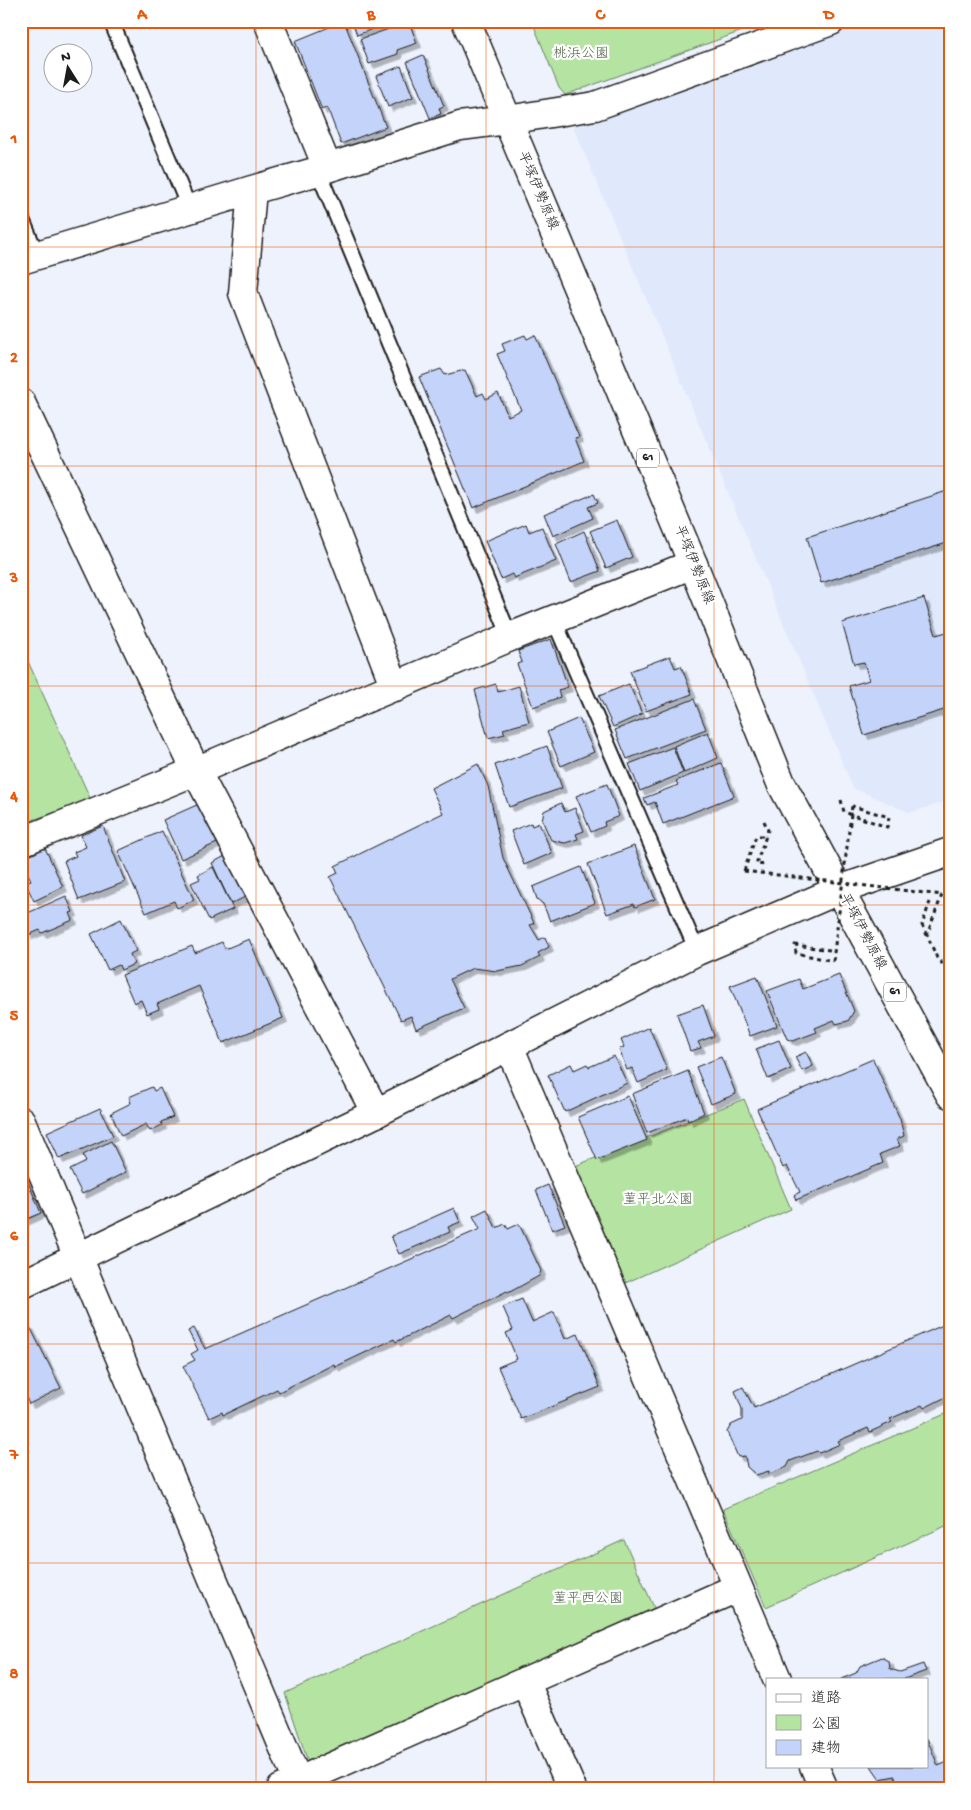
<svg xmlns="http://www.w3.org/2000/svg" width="971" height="1810" viewBox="0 0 971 1810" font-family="'Gochi Hand','Klee One',sans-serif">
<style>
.built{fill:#e0e9fc}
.green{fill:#b5e3a2;stroke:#68805f}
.building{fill:#c3d3f9;stroke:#1c1c1c;filter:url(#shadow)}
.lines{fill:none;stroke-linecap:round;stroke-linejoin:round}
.lane-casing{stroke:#1c1c1c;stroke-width:18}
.street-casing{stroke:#1c1c1c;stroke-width:31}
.secondary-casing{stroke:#1c1c1c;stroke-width:31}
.primary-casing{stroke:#1c1c1c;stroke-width:31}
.path{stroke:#1c1c1c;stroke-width:3;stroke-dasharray:4 4;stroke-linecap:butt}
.lane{stroke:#fff;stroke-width:14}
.street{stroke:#fff;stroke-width:28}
.secondary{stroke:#fff;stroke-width:28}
.primary{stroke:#fff;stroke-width:28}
.path-bridge{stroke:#1c1c1c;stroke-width:3;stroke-dasharray:4 4;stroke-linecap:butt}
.grid{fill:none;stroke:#e8590c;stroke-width:1;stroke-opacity:0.55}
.labels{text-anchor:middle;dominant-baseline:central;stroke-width:4.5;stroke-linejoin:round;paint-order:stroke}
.shield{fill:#fff;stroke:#606060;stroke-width:1}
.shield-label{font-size:12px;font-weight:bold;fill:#1c1c1c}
.park-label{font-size:14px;fill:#52624b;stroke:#fff}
.street-label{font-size:14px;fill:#1c1c1c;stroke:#fff}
.neatline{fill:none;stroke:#e8590c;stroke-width:2}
.grid-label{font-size:16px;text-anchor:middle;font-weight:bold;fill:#e8590c}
</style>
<defs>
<filter id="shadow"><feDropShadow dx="4.5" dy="4.5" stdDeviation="0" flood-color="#0004"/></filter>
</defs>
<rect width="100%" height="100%" fill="#edf2fd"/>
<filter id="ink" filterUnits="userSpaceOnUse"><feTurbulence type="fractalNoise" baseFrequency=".02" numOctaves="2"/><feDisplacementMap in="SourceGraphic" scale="10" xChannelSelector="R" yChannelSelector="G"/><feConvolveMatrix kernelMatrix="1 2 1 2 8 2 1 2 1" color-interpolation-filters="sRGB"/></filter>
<g filter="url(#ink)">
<!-- built -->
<path class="built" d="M867 21H950V800L910 813 853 788 573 126Z"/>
<!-- green -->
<path class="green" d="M532 21H770L565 95 559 88Z
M21 646 91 800 21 824Z
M744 1099 791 1209 623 1284 570 1168Z
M950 1412V1524L766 1607 723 1509Z
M624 1540 656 1612 309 1765 285 1693Z"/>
<!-- building -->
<path class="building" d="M344 21 386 127 341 144 327 107 322 110 295 41Z
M352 21H392L357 35Z
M409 22 417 43 397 50 398 54 369 64 360 39Z
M423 55 444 106 439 108 441 114 430 118 407 62Z
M401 66 413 97 388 107 376 76Z
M525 335 527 339 535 335 579 437 575 438 584 461 473 508 419 377 441 369 445 375 465 370 477 396 483 393 486 399 498 393 508 416 521 410 497 354 505 351 502 344Z
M950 490V542L821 583 807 537Z
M594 494 598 503 588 507 593 518 553 536 544 514Z
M617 520 632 557 606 568 590 531Z
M526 524 529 532 542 527 556 561 514 578 512 574 501 579 485 541Z
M584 531 600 571 571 582 556 544Z
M924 598 936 635 950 631V708L864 735 849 686 869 680 864 662 854 664 842 623Z
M551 639 568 687 558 690 560 697 533 707 517 664 522 662 518 651Z
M670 656 675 668 681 666 692 694 646 711 630 671Z
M496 684 498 692 519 686 529 722 503 729 505 734 488 738 475 690Z
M629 684 642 714 613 727 599 696Z
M694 699 706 729 627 759 615 730Z
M579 718 594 752 561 766 547 732Z
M708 732 718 758 684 773 674 746Z
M547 746 562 788 509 807 495 765Z
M673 747 683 773 640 791 629 764Z
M721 763 734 796 663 824 655 802 647 805 644 798 678 785 676 781Z
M478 764 488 786 503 858 534 923 530 925 539 940 545 937 549 947 538 953 540 957 522 966 497 971 473 968 450 979 464 1008 416 1029 411 1016 401 1020 330 877 338 873 335 866 443 813 431 788Z
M607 784 619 816 604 822 605 826 591 832 576 796Z
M561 803 565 812 575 808 584 831 576 834 578 839 565 843 551 840 542 820 544 811Z
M199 804 217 843 181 859 163 820Z
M531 823 532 826 539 823 552 853 524 865 511 831Z
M103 826 125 882 79 900 64 861 76 856 74 852 86 847 81 835Z
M162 831 194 900 177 908 174 901 146 913 118 851Z
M634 846 655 899 635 907 634 904 607 914 588 864Z
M45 848 63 887 34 901 25 882 31 880 21 860Z
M229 854 249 895 231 904 212 863Z
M213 867 233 909 209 920 191 883 200 879 198 875Z
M581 867 595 903 550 921 543 904 537 899 533 887Z
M66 896 73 912 70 913 73 920 42 933 40 930 28 935 21 916Z
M121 919 136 951 130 954 134 964 121 970 119 965 108 970 91 934Z
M249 939 283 1018 223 1043 199 986 157 1004 159 1009 147 1014 141 1000 134 1003 122 975 192 946 195 953 222 942 225 949Z
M839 975 854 1011 848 1021 836 1024 834 1020 815 1028 817 1032 793 1041 787 1039 767 991 799 979 803 989Z
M757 976 777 1026 750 1036 730 986Z
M703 1005 714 1036 698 1042 701 1048 690 1051 677 1014Z
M649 1027 667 1070 638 1083 632 1068 627 1070 619 1049 624 1047 621 1040Z
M779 1040 791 1069 768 1079 756 1049Z
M806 1052 813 1066 802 1071 795 1057Z
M614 1056 627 1083 565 1112 548 1075 571 1064 574 1070 587 1064 589 1067Z
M721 1057 736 1094 711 1104 696 1067Z
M873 1059 900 1119 904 1136 897 1139 900 1146 880 1154 883 1163 796 1200 794 1195 800 1192 787 1166 783 1168 757 1109Z
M688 1071 704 1113 688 1121 687 1117 647 1133 632 1094Z
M152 1087 154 1091 160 1088 173 1117 161 1122 162 1125 150 1131 146 1124 121 1136 111 1113 131 1103 129 1097Z
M628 1096 647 1140 597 1160 578 1117Z
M100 1108 113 1136 59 1159 47 1132Z
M111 1141 126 1172 82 1194 70 1170 86 1162 83 1155Z
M21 1166 41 1213 21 1222Z
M548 1185 565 1225 552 1230 536 1190Z
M454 1208 460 1222 448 1227 450 1232 399 1254 391 1236Z
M487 1209 496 1228 505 1224 508 1229 519 1224 541 1271 539 1276 508 1293 507 1291 453 1318 451 1315 396 1342 394 1339 335 1367 334 1364 279 1392 277 1389 223 1415 222 1412 209 1418 183 1366 195 1360 191 1354 198 1350 188 1331 194 1328 205 1349 480 1229 473 1216Z
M522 1299 532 1322 554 1312 565 1339 578 1334 600 1387 521 1419 498 1367 517 1359 506 1333 513 1330 503 1307Z
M950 1322V1395L924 1408 922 1405 890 1419 892 1422 870 1432 868 1428 838 1441 840 1444 819 1453 817 1451 790 1461 787 1467 769 1474V1471L756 1475 747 1467 745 1456 738 1457 727 1432 731 1425 742 1420V1409L735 1391 743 1387 754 1408Z
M29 1325 61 1388 29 1404 21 1387V1329Z
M882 1657 889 1661 890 1669 900 1672 923 1664 926 1671 904 1679H841L856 1673 860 1666Z
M927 1738 938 1766 950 1761V1789H898L895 1776 880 1779 871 1766H927Z"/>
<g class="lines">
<defs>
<path id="lane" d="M111 21 190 210
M318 171 510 637
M21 217 37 255
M554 620 697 951"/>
<path id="street" d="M268 21 327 167
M252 190 243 293 395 687
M21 260 252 190 318 171 460 126 507 120 595 106 831 21
M21 403 196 771 376 1113
M21 842 196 771 510 637 693 564
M509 1046 777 1679
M21 1121 301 1789
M525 1681 572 1789
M814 1766 824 1789
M281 1789 737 1588"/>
<path id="secondary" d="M21 1285 376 1113 697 951 839 890 950 852"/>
<path id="primary" d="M466 21 693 564 781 783 950 1094"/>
</defs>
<!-- lane casing -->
<use href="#lane" class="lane-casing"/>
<!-- street casing -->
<use href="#street" class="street-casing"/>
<!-- secondary casing -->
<use href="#secondary" class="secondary-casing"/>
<!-- primary casing -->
<use href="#primary" class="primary-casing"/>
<!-- path -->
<path class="path" d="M841 800 844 812 887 827 889 817 852 806
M764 821 768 830 766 836
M744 871 756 836H766L756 864 767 865
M942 895 927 935 937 958 950 972
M927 935 922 925 930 902
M830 950 795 945 796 953 833 961"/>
<!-- lane -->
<use href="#lane" class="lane"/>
<!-- street -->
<use href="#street" class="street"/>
<!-- secondary -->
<use href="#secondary" class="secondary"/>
<!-- primary -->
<use href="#primary" class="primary"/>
<!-- path-bridge -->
<path class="path-bridge" d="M744 871 942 895
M833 961 852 806"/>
</g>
</g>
<!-- grid -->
<path class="grid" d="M256 21V1789M486 21V1789M714 21V1789M21 247H950M21 466H950M21 686H950M21 905H950M21 1124H950M21 1344H950M21 1563H950"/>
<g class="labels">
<!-- shield labels -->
<g class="shield">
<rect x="637" y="448.5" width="22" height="19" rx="4"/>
<rect x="884" y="982.5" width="22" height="19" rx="4"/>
</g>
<g class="shield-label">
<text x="648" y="458">61</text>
<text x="895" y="992">61</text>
</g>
<!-- park labels -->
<g class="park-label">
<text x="581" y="54">桃浜公園</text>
<text x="658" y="1200">菫平北公園</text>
<text x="588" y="1599">菫平西公園</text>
</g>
<!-- street labels -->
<g class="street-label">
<text transform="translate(537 191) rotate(67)">平塚伊勢原線</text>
<text transform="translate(693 565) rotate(68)">平塚伊勢原線</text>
<text transform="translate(862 932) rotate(62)">平塚伊勢原線</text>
</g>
</g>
<!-- margin -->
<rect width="971" height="1810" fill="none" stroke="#fff" stroke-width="55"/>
<!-- legend -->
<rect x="766" y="1678" width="162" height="90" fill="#ffffff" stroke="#a4a4a4"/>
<rect x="776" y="1694" width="25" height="8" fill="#ffffff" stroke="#a4a4a4"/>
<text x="811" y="1702" font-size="15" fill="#1c1c1c">道路</text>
<rect x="776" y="1715" width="25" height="15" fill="#b5e3a2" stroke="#a4a4a4"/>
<text x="811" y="1728" font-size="15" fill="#1c1c1c">公園</text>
<rect x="776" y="1740" width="25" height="15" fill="#c3d3f9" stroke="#a4a4a4"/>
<text x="811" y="1752" font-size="15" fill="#1c1c1c">建物</text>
<!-- north arrow -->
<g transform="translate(68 68) rotate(349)"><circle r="24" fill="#ffffff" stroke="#a4a4a4"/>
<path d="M0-4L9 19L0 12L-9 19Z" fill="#1c1c1c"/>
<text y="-8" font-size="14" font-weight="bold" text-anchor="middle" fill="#1c1c1c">N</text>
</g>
<rect x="28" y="28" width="916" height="1754" class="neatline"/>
<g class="grid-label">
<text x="142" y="19">A</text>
<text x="371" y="19">B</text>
<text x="600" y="19">C</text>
<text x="829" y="19">D</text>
<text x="14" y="143">1</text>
<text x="14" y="362">2</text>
<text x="14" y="582">3</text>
<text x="14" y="801">4</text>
<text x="14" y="1020">5</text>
<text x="14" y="1240">6</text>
<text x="14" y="1459">7</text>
<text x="14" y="1678">8</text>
</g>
</svg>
